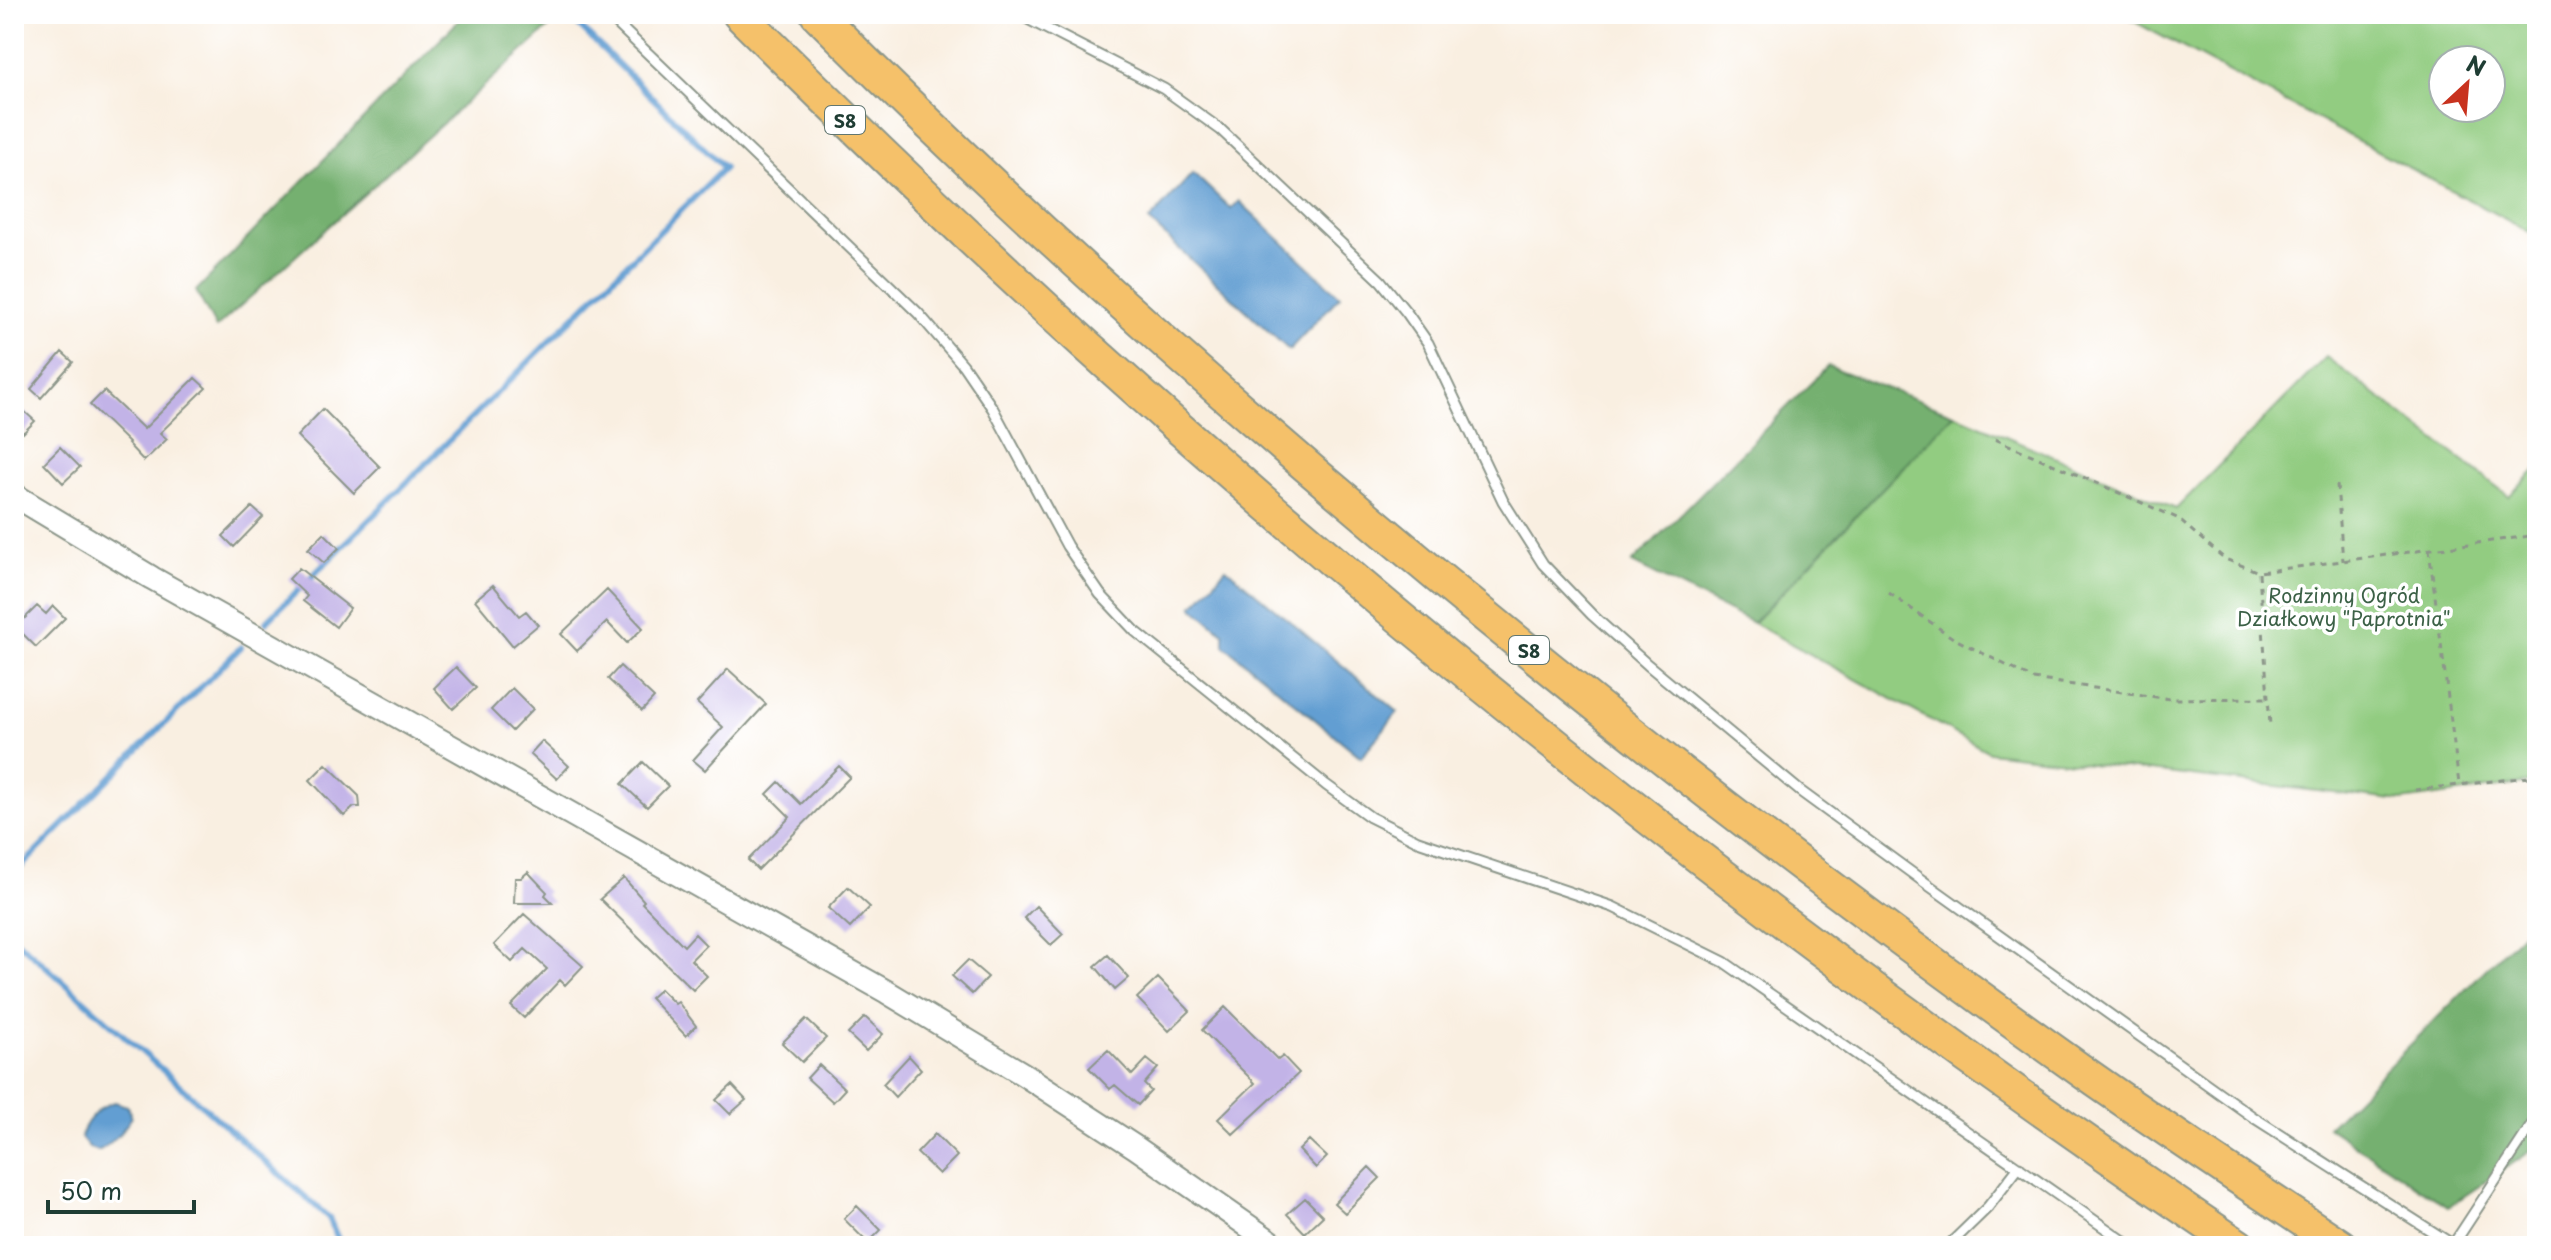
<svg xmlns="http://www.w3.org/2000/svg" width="2551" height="1260" viewBox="0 0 2551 1260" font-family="'Playpen Sans',sans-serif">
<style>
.green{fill:#92cc81;stroke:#58845a;stroke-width:2;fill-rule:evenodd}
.forest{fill:#75b06f;stroke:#4a7652;stroke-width:2}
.water{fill:#629ed2;stroke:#406e83;stroke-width:2}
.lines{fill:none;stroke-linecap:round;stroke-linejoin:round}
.stream{stroke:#629ed2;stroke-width:6}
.building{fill:#c2b3e7}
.service-casing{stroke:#8c968a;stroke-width:13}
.tertiary-casing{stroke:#8c968a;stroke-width:26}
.motorway-casing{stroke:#8c968a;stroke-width:36}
.path{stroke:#8c968a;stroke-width:3;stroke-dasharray:6 6;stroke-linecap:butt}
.service{stroke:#fff;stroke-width:9}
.tertiary{stroke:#fff;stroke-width:22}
.motorway{stroke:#f5c16b;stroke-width:32}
.labels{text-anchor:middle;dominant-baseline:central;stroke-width:7;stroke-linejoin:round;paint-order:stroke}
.shield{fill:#fff;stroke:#627771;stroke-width:2}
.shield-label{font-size:18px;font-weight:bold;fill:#1f3d34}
.park-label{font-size:20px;fill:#3c6147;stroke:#fff}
</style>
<rect width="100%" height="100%" fill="#fff"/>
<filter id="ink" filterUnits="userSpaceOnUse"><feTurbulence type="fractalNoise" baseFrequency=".0125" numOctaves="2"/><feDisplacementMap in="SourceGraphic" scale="16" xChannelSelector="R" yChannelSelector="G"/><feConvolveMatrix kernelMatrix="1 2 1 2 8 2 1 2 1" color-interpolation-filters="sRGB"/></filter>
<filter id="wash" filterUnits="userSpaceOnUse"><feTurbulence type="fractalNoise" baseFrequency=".006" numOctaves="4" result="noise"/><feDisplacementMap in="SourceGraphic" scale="32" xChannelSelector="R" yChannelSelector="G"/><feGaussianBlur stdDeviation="1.8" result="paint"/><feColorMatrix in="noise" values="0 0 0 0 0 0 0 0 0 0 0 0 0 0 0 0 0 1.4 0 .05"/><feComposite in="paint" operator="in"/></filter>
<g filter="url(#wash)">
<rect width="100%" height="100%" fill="#f9efe1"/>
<!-- green -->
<path class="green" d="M2120 14H2537V236ZM2443 60H2491V108H2443Z
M2326 357 2509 496 2537 469V782L2402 801 1989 752 1753 623 1954 414 2176 509Z"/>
<!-- forest -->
<path class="forest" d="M465 14H564L216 328 196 291Z
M1828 366 1954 414 1753 623 1632 563Z
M2537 918V1147L2448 1207 2328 1127Z"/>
<!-- water -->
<path class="water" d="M1193 173 1231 209 1239 201 1340 296 1289 350 1149 221Z
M1226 568 1398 712 1361 757 1224 645V633L1193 607Z
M115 1102 127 1106 132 1117C123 1130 113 1143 98 1151L89 1148 81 1138C83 1124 99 1105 115 1102Z"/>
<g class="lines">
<!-- stream -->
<path class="stream" d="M266 622 724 168 567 14
M14 874 241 647
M14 938 329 1218 341 1246"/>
</g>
<g id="blocks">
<!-- building -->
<path class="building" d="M62 352 73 362 41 398 31 389Z
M195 378 206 388 160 433 167 439 144 461 128 444 129 443 90 405 104 391 144 429Z
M14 402 35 421 23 433 14 424Z
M323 409 380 467 354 493 297 436Z
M60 447 80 467 63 483 44 463Z
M252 507 263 517 234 547 223 536Z
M324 533 339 548 324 563 308 549Z
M299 568 350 608 336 627 303 601 307 596 289 579Z
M493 585 519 616 526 611 538 625 513 646 475 600Z
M607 590 643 628 627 643 607 622 577 651 561 634Z
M37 606 46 614 53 606 65 618 36 647 16 627Z
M620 666 654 698 642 711 608 679Z
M456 667 476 688 453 709 434 688Z
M728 669 766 704 705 770 693 760 723 727 697 703Z
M512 688 533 709 512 731 491 710Z
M542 741 569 766 557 779 530 754Z
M643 762 668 786 647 807 622 784Z
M326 764 359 796 360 807H354L344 816 310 780Z
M839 766 850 777 758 870 748 860 790 817 767 794 779 782 801 804Z
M528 872 547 892 545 895 553 903H514L515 878H521Z
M624 878 644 901 642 903 684 946 695 934 706 945 691 960 707 976 693 990 600 899Z
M848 887 870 907 850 928 828 908Z
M1036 906 1063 934 1051 945 1024 918Z
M524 914 583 966 565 985 560 980 524 1018 511 1006 547 969 525 949 512 962 494 945Z
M1108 955 1129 978 1115 990 1095 966Z
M968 960 988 977 972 994 952 976Z
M1158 978 1190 1011 1169 1031 1137 998Z
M660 989 675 1004 678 1002 696 1026 686 1036 650 998Z
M1225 1007 1278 1060 1283 1056 1299 1073 1233 1134 1218 1119 1255 1083 1202 1030Z
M865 1017 883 1034 866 1051 848 1034Z
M806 1019 826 1038 802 1062 782 1043Z
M1108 1050 1132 1075 1147 1059 1158 1068 1144 1084 1151 1091 1138 1105 1115 1085 1110 1089 1089 1068Z
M909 1056 921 1069 895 1097 883 1084Z
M819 1065 845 1089 833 1102 807 1078Z
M732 1085 746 1100 730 1114 716 1100Z
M935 1134 957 1156 939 1174 917 1153Z
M1309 1140 1327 1157 1316 1168 1299 1150Z
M1369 1167 1380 1178 1345 1213 1334 1203Z
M1305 1198 1323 1216 1305 1233 1287 1214Z
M857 1206 881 1230 868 1243 844 1219Z"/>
</g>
</g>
<g filter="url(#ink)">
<use href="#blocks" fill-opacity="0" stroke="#8c968a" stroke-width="2"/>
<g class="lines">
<defs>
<path id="service" d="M607 14 918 313 963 365 993 409 1067 546 1100 594 1135 631 1326 785 1370 817 1418 841 1613 907 1724 962 2131 1246
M1018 14 1164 89 1221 130 1381 281 1407 313 1428 343 1503 501 1543 564 1592 615 1648 665 1800 791 1927 884 2253 1117 2455 1246
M2453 1245 2537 1117
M1948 1246 1988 1207 2019 1167"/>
<path id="tertiary" d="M14 495 152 578 887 992 1023 1074 1135 1147 1277 1246"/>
<path id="motorway" d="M739 14C852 126 967 237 1085 344 1447 672 1834 974 2239 1246
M817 14C1205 402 1633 750 2079 1069 2165 1130 2253 1187 2341 1246"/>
</defs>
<!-- service casing -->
<use href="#service" class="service-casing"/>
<!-- tertiary casing -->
<use href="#tertiary" class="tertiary-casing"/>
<!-- motorway casing -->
<use href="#motorway" class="motorway-casing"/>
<!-- path -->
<path class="path" d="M1995 439 2177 518 2225 559 2259 572 2537 535
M2337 485 2343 561
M2429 549 2459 784
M2259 573 2270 725
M1889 593 1953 638 2033 679 2170 699 2267 698
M2415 790 2537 776"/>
<!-- service -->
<use href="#service" class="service"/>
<!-- tertiary -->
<use href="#tertiary" class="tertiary"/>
<!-- motorway -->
<use href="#motorway" class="motorway"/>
</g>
</g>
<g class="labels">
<!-- shield labels -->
<g class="shield">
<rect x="825" y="106" width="40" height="28" rx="6"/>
<rect x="1509" y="636" width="40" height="28" rx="6"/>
</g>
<g class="shield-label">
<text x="845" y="120">S8</text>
<text x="1529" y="650">S8</text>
</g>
<!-- park labels -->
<g class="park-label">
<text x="2344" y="595">Rodzinny Ogród<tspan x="2344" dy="23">Działkowy "Paprotnia"</tspan></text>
</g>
</g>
<!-- margin -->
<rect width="2551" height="1260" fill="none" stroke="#fff" stroke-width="48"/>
<!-- north arrow -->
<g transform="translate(2467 84) rotate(26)"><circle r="38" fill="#ffffff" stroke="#a5b1ae" stroke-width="2"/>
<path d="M0-6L14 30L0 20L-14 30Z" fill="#c8321e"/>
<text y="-12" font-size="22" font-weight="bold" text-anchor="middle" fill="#1f3d34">N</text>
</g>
<!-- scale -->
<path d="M48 1200v12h146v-12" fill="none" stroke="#1f3d34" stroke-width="4"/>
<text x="60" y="1200" font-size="24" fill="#1f3d34" stroke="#ffffff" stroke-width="6" paint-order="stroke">50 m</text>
</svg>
